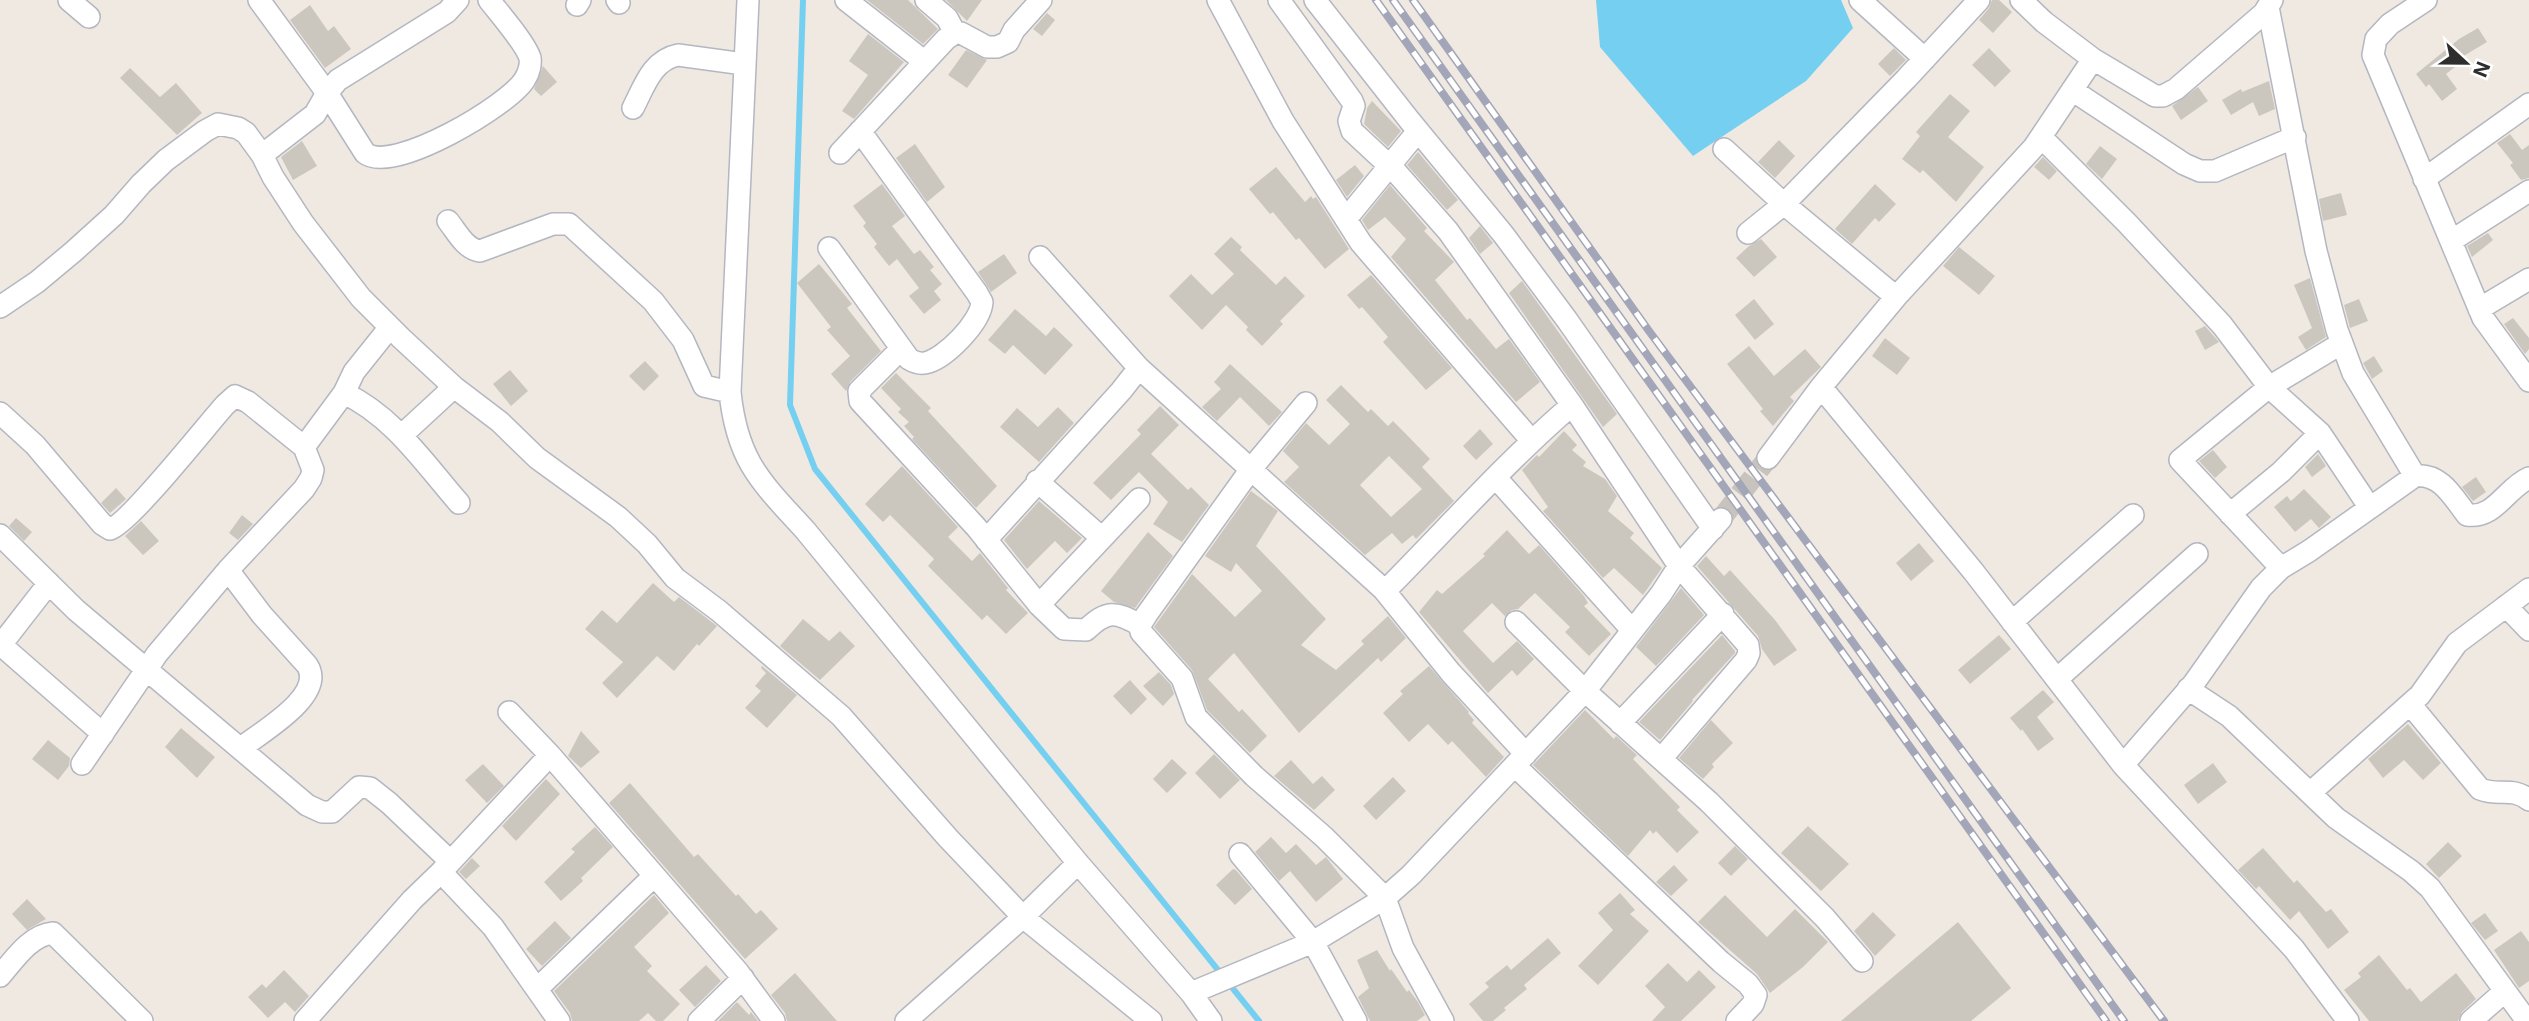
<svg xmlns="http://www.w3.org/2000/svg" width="2529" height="1021" viewBox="0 0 2529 1021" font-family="Inter,sans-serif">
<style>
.water{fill:#75cff0}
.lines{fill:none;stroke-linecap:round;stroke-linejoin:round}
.stream{stroke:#75cff0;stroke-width:6}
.building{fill:#cbc7bf;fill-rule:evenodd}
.minor-tunnel{stroke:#c8c4bd;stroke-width:21;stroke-dasharray:21 10;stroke-linecap:butt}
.minor-casing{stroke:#b4b7c1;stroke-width:24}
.minor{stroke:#fff;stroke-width:21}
.rail-casing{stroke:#a3a6b8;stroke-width:8}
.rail{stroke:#fff;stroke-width:5;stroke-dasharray:16;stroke-linecap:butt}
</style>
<rect width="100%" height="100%" fill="#efe9e1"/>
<!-- water -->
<path class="water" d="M1596 0H1841L1853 28 1806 81 1693 156 1600 47Z"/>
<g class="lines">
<!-- stream -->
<path class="stream" d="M803 0 790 405 815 469 1259 1021"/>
</g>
<!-- building -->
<path class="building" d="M867 0H908L938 29 923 44Z
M946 0H982L967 21Z
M1992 0H1999L2012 12 1993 33 1979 20 1989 8Z
M310 5 328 31 334 26 351 49 325 68 290 20Z
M1047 13 1055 20 1042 36 1033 29Z
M2478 28 2487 42 2457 60 2460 63 2446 74 2457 89 2442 101 2429 84 2426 87 2416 74 2459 39Z
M868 34 904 62 854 119 842 111 868 75 849 61Z
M1894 48 1906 60 1890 76 1878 64Z
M1989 48 2011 71 1995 87 1972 65Z
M966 50 987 60 967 88 948 75Z
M543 66 557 82 541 96 534 89Z
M130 68 160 97 176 83 202 113 177 135 120 78Z
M2269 81 2275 109 2259 116 2253 102 2231 115 2222 100 2241 89 2242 92Z
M2198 87 2208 101 2181 120 2172 106Z
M1950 94 1970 111 1948 137 1984 167 1956 202 1923 170 1920 173 1902 159 1920 136 1916 132Z
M1372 101 1401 131 1388 147 1364 124 1367 108Z
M2510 134 2522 150 2529 145V178L2521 180 2510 165 2513 163 2497 143Z
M1779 140 1795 156 1775 178 1758 162Z
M302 141 317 166 293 180 281 157Z
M915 144 945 187 927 202 896 158Z
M2100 146 2117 159 2102 179 2086 164Z
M1418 152 1458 200 1447 210 1407 165Z
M2043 157 2057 171 2049 180 2034 167Z
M1355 165 1364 176 1347 197 1336 180Z
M1276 167 1305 202 1311 196 1313 199 1316 197 1349 249 1325 269 1299 238 1296 240 1273 212 1270 214 1249 189Z
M882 184 905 216 892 226 914 254 920 250 934 267 930 270 942 284 934 291 941 300 924 314 909 296 919 288 897 259 889 266 874 247 877 244 863 226 866 223 853 206Z
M1875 184 1896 204 1879 222 1875 218 1852 244 1835 229Z
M1390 185 1427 228 1424 231 1454 262 1435 280 1467 320 1470 318 1496 349 1509 339 1540 382 1516 402 1391 257 1406 239 1385 217 1368 230 1362 220Z
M2341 193 2347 215 2323 221 2319 199Z
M1480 226 1493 243 1480 254 1469 238Z
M2488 233 2493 240 2472 257 2467 246Z
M1231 237 1242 247 1240 250 1276 285 1285 276 1305 296 1280 321 1283 324 1262 346 1246 330 1248 327 1226 305 1202 330 1169 296 1191 274 1212 295 1234 274 1214 254Z
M1761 239 1777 257 1754 277 1736 258 1749 246Z
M1959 247 1995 276 1979 295 1943 266Z
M1004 254 1017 273 991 292 978 272Z
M819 264 852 304 847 308 881 351 850 382 846 391 831 374 850 356 827 330 831 327 797 283Z
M1371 275 1452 368 1426 390 1383 342 1388 337 1362 307 1359 309 1347 295Z
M2310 278 2326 337 2306 350 2298 337 2312 328 2294 285Z
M1522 281 1617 414 1603 427 1509 293Z
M1754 299 1774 324 1755 340 1735 315Z
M2359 299 2368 321 2350 328 2344 305Z
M1015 309 1046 336 1054 327 1073 345 1045 375 1013 345 1005 354 988 340Z
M2513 318 2529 338V349L2525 354 2504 324Z
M2205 326 2219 342 2205 350 2195 331Z
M1885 338 1910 358 1897 375 1872 356Z
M1749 346 1774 376 1805 349 1821 367 1790 397 1794 401 1773 426 1760 411 1763 409 1727 364Z
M2374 356 2383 371 2372 379 2363 363Z
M645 361 659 376 644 391 629 376Z
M1230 364 1282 412 1269 426 1240 397 1217 421 1202 407 1221 389 1214 382Z
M510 370 528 391 511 406 493 384Z
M896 373 931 408 928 411 997 486 976 508 912 439 914 437 904 426 909 422 898 412 901 409 881 388Z
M1341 385 1368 412 1371 409 1388 426 1393 421 1406 434 1430 459 1422 467 1454 501 1416 539 1413 535 1402 544 1392 533 1365 555 1284 482 1299 467 1283 451 1306 423 1329 445 1350 424 1326 400ZM1389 456 1422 489 1391 517 1360 485Z
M1160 406 1179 425 1151 454 1188 490 1191 487 1209 505 1182 542 1153 524 1168 502 1139 472 1111 500 1093 483 1141 434 1137 430Z
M1058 407 1074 423 1039 462 1000 427 1017 408 1038 427Z
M1480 429 1493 444 1476 460 1463 446Z
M1564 431 1577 445 1572 450 1586 462 1583 466 1605 479 1617 496 1608 511 1634 533 1630 538 1662 568 1643 595 1614 568 1603 578 1543 511 1548 507 1522 470 1537 455 1539 457Z
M2213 450 2227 467 2215 478 2199 461Z
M2318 454 2326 466 2312 477 2305 467Z
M902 466 958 527 948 537 972 561 980 553 1008 588 1006 590 1028 613 1006 634 987 615 982 620 928 566 934 559 890 515 883 522 865 504Z
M2476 477 2486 492 2473 501 2462 487Z
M116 488 126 499 110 513 101 503Z
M2304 489 2331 517 2319 528 2311 519 2295 532 2274 507 2287 496 2291 501Z
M1251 491 1278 511 1256 546 1326 619 1301 645 1336 670 1364 644 1361 641 1388 616 1406 638 1381 662 1378 658 1299 733 1234 653 1208 679 1239 712 1242 709 1267 736 1250 753 1207 710 1192 670 1154 627 1192 574 1235 617 1262 591 1236 563 1231 572 1205 556Z
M1039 501 1082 538 1067 553 1055 541 1027 569 1004 540Z
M242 515 253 524 238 540 229 533Z
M16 518 32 532 24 541 9 526Z
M141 521 159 541 143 555 125 536Z
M1507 530 1529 554 1539 545 1584 596 1588 603 1584 606 1611 634 1589 656 1565 632 1570 627 1535 593 1518 609 1512 610 1505 616 1492 603 1463 631 1493 663 1517 641 1534 659 1517 676 1512 670 1488 693 1419 612 1437 590 1442 594 1485 556 1483 554Z
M1148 532 1173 556 1135 608 1114 602 1101 591Z
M1919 543 1934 561 1911 581 1896 563Z
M1706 556 1724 576 1730 570 1775 620 1797 650 1774 666 1762 649 1758 636 1697 566Z
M653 583 674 602 679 597 717 626 699 646 697 644 674 671 657 656 617 698 602 683 623 662 585 629 602 610 617 623Z
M1681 588 1704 615 1656 666 1636 647Z
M803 619 829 641 840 631 855 646 820 680 780 646Z
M1722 635 1735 651V653L1692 700 1693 701 1660 740 1639 722Z
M1999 635 2011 649 1970 684 1958 670Z
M762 666 797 695 767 728 745 708 761 691 755 686 766 673 761 668Z
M1429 666 1469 712 1468 713 1474 720 1472 723 1504 757 1486 777 1452 741 1448 745 1428 724 1409 742 1383 713 1403 694 1400 691Z
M1159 672 1171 685 1174 694 1163 706 1143 686Z
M1130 680 1147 699 1131 715 1113 696Z
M2043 690 2054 702 2037 717 2054 739 2038 751 2022 729 2021 731 2010 718Z
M1585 710 1614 739 1616 736 1637 755 1633 759 1680 807 1677 810 1699 832 1677 853 1656 831 1653 834 1650 830 1628 856 1533 765Z
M1711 720 1733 743 1712 764 1714 767 1703 779 1679 758Z
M2408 724 2441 763 2423 780 2404 760 2383 778 2368 759Z
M181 728 215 757 197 778 165 747Z
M581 731 600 752 581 768 568 756Z
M48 740 70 758 69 766 58 780 32 759Z
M1214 754 1240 780 1220 799 1195 773Z
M1172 759 1187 773 1167 793 1153 779Z
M1291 760 1313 784 1322 776 1335 790 1314 810 1274 776Z
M2213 763 2227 782 2198 804 2184 785Z
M483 764 504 786 487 803 465 780Z
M1393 777 1406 791 1376 820 1363 806Z
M546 779 560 794 516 841 502 826Z
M630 783 694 857 698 854 736 896 738 894 756 914 761 910 778 929 745 959 609 803Z
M1808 826 1849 864 1821 891 1781 853Z
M595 827 613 847 581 878 583 881 561 901 544 882 575 852 571 849Z
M1271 837 1286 853 1296 844 1316 865 1326 857 1343 879 1316 902 1290 871 1279 881 1255 852Z
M2448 842 2462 856 2439 878 2426 864Z
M1735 846 1748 859 1731 876 1718 863Z
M2263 848 2294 883 2297 880 2326 912 2331 909 2349 932 2328 949 2299 911 2290 920 2259 886 2256 889 2238 870Z
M472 858 480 866 466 879 459 872Z
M1674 865 1688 880 1671 896 1656 882Z
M1233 869 1236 870 1252 889 1235 905 1216 885Z
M1620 893 1635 910 1630 914 1649 931 1598 985 1578 966 1613 930 1598 913Z
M654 895 669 913 634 947 652 966 647 971 680 1004 663 1021H656L648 1013 639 1021H572L570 1013 554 991Z
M1725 895 1767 937 1795 909 1828 942 1803 967 1770 993 1757 974 1698 922Z
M27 899 46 919 27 930 12 914Z
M1873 912 1896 935 1875 956 1854 931Z
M2485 913 2498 931 2485 940 2471 923Z
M555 921 571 938 542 966 526 949Z
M1958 922 2011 988 1971 1021H1841Z
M2521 931 2529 942V981L2519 988 2494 950Z
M1548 938 1561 953 1524 985 1527 989 1504 1008 1506 1010 1493 1021H1483L1469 1004 1489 987 1485 983 1507 965 1511 970Z
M1377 950 1390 971 1391 969 1407 992 1409 990 1418 1002 1425 1015 1417 1021H1370L1358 997 1369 988 1357 960Z
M2379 955 2407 990 2410 988 2421 1002 2456 973 2476 999 2462 1012 2458 1021H2369L2344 990 2361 977 2358 973Z
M1668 963 1687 982 1699 970 1716 987 1681 1021H1652L1665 1007 1645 986Z
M706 965 721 981 695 1007 679 990Z
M284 970 309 996 295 1012 285 1002 268 1018 248 997 262 984 266 988Z
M795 973 837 1021H787L785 1013 771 995Z
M737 1002 749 1015 751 1012 758 1021H718Z"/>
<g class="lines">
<!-- minor-tunnel -->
<path class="minor-tunnel" d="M1721 519 1768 458"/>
<defs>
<path id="minor" d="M69 0 89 17
M259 0 327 93 365 153C392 175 510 105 525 79 529 73 531 64 530 58 526 44 499 13 489 0
M617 0 619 3
M748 0 730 392C737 461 761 482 805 530L1078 863 1191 993 1211 1021
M846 0 925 62
M926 0 947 18 955 33
M1218 0 1283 121 1361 243 1531 440
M1279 0 1352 101 1354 106 1349 121 1352 131 1396 172 1448 231 1572 405 1679 566 1748 645 1749 653 1746 660 1661 759
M1315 0 1410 121 1503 234 1567 320 1713 529
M1860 0 1925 59
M2021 0 2044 22 2093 59 2155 96H2163L2176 89 2264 13 2272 0
M2426 0 2390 24 2376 39 2373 55 2483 318 2529 381
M577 5 580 0
M2268 7 2316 251 2337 330 2353 373 2415 476
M2072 90 2184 164 2200 171H2215L2295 137
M633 108C644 87 652 60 678 55L744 64
M2041 137 2127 223 2222 325 2269 387 2320 433 2370 508
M1724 149 1784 204 1896 297
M840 153 946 39 955 33H961L987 47H997L1008 42 1014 30 1041 0
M262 155 315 114 327 93 338 80 447 12 458 0
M2424 179 2529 104
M1346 219 1418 131
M448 221C457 232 465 249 480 251L553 224H569L653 301 683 340 704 386 730 392
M1748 233 1784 204 1906 79 1979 0
M2451 241 2529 191
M829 248 909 359C914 362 919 364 925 363 945 359 981 322 982 302L977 293 860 131
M1040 257 1139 368 1383 589 1451 673 1526 754
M0 307 37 282 73 252 114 215 141 184 166 160 205 131 218 124 238 128 246 133 262 155 273 177 303 223 361 298 401 338 454 387 500 422 537 458 618 517 647 544 675 578 719 611 841 716 948 838 1023 917 1151 1021
M2479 309 2529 279
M901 349 859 391 860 401 976 527 1039 605 1064 629 1086 630C1107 610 1115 611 1140 625
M1821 387 1973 571 2123 765 2294 949 2348 1021
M344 393C394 417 424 463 459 503
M1306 403 1251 469 1147 614 1140 625 1141 632 1182 678 1196 717 1254 776 1324 837 1385 898 1403 948 1443 1021
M0 413 35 445 102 524 110 529C128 525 207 425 225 405L235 396 248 402 304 447 313 470 311 478 304 489 228 570 157 654 82 764
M402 435 454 387
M304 447 344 393 354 372 390 327
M1768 458 1821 387 1896 297 2034 147 2093 59
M1496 478 1632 630
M1037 481 1102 538
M2230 514 2281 472 2320 433
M0 535 76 610 307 805 322 812H332L359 787 370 788 389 803 450 861
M986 540 1121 391 1139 368
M2281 568 2180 460 2269 387 2342 343
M228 570 262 615 307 665C327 695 261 732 241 748
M1383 589 1391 585C1450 525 1508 460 1572 405
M1039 605 1139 499
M2506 606 2529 630
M1516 622 1585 691 1709 802 1825 918 1862 961
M2012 622 2133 515
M1 645 103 734
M0 646 49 583
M2057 679 2197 554
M2188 689 2229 716 2336 818 2411 871 2430 888 2527 1021
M2410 704 2480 789C2499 797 2512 786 2529 800
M509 712 550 755 738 972 774 1021
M1620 723 1723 614
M2123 765 2194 683 2261 588 2281 568 2309 551 2415 476C2441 473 2453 497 2467 515 2495 519 2506 488 2529 478
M1515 766 1721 962 1748 984 1756 995 1753 1004 1737 1021
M2310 793 2420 695 2457 643 2529 589
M1240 854 1313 942 1356 1021
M441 872 493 927 559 1021
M0 976C14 960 30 935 53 933L142 1021
M537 989 654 876
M1191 993 1313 942 1385 898 1411 875 1585 691 1661 594 1679 566 1721 519
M305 1021 412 900 441 872 550 755
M699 1021 743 978
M906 1021 1023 917 1078 863
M2471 1021 2504 992"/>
</defs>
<!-- minor casing -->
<use href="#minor" class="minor-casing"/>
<!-- minor -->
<use href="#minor" class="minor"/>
<defs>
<path id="rail" d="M1376 0 2106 1021
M1393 0 2124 1021
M1413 0 1649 331 2164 1021"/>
</defs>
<!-- rail casing -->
<use href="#rail" class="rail-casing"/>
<!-- rail -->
<use href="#rail" class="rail"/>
</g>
<!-- north arrow -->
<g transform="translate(2466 63) rotate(112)" stroke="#ffffff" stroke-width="5" paint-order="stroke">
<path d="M0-5L12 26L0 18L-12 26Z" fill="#2e2e2e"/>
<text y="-10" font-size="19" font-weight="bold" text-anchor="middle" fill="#2e2e2e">N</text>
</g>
</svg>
